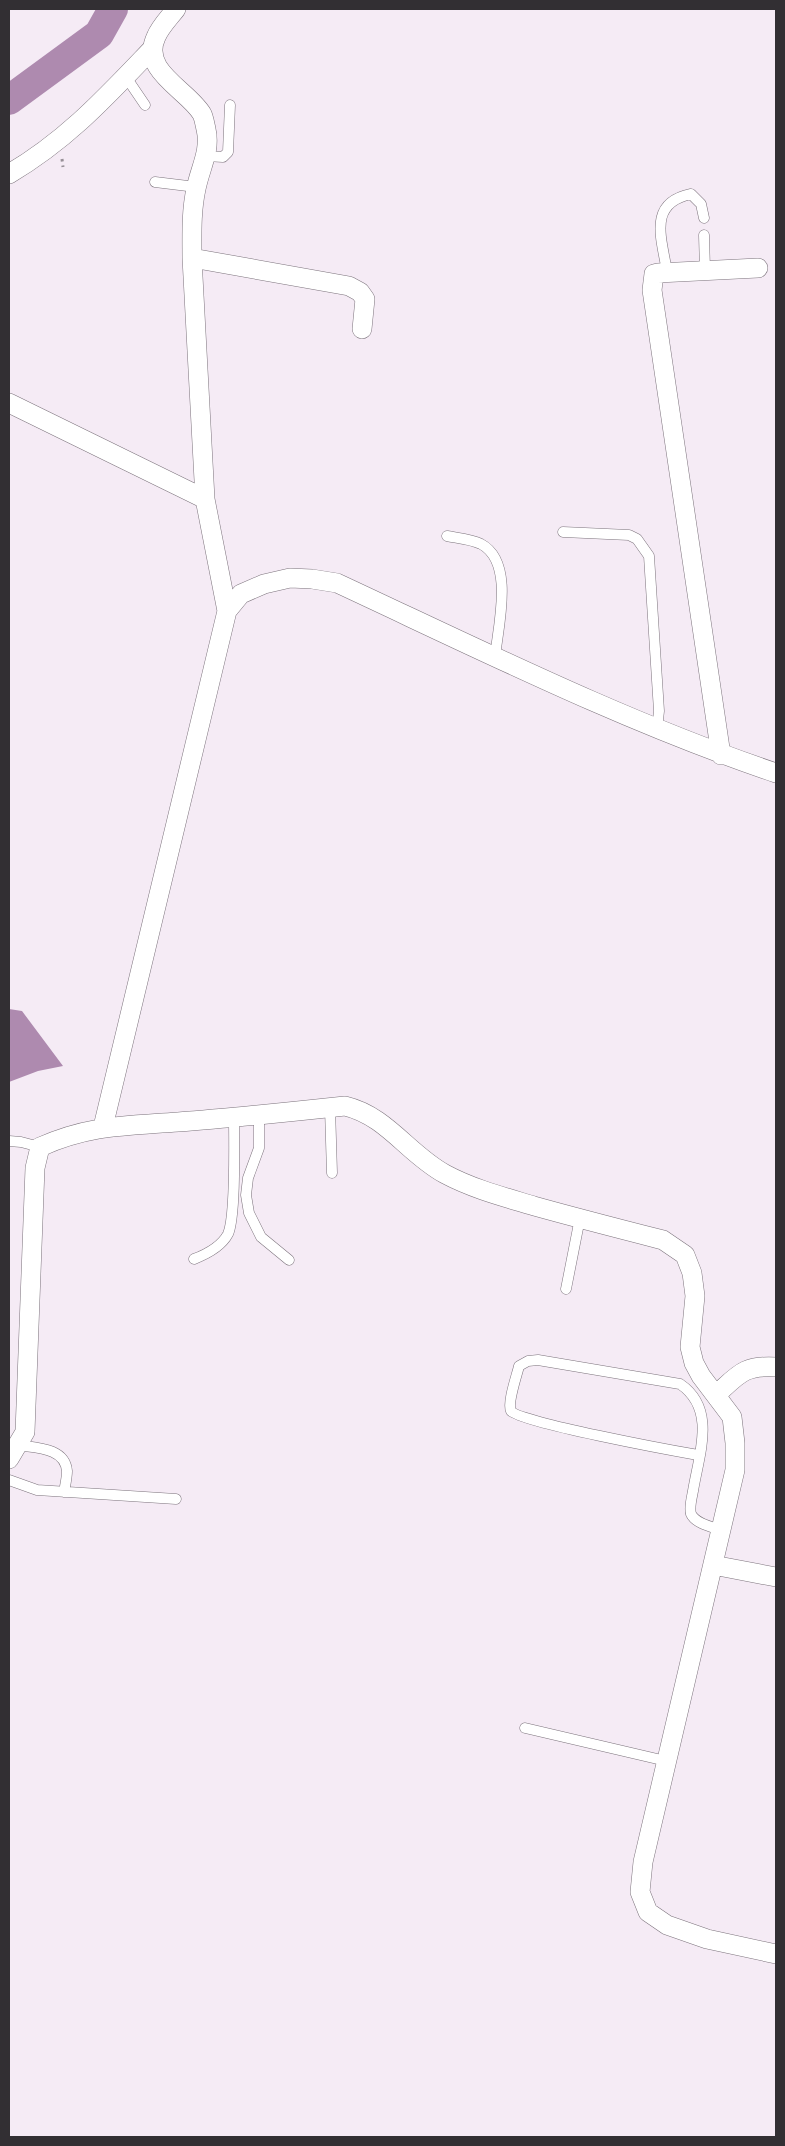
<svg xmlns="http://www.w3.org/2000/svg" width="785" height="2146" viewBox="0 0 785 2146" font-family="'Zilla Slab',serif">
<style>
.water{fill:#ae8aaf}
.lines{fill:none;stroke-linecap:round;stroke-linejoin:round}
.river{stroke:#ae8aaf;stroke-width:30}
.service-casing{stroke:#7c737c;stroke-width:11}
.minor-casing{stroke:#7c737c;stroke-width:20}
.path{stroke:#968f96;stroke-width:3;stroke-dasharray:2.5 4;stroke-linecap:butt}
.service{stroke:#fff;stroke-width:10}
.minor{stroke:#fff;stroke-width:19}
</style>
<rect width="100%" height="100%" fill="#f5ebf5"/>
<!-- water -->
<path class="water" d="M9 1009 22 1011 63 1066 38 1071 9 1082Z"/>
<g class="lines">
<!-- river -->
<path class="river" d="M9 100 99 34 113 9"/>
<defs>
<path id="service" d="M126 77 145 105
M206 156 223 157 228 152 230 105
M155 182 196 187
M704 235 705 270
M667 272C662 239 647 203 691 194L701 204 704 218
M563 532 629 535 637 539 649 556 659 711 657 729
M447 536C457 538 471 539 481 544 515 562 498 626 495 657
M330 1108 332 1173
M259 1115V1148L248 1178 246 1195 249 1213 261 1237 289 1260
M9 1141 21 1142 40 1147
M194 1259C207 1254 221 1247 228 1234 236 1216 234 1141 234 1117
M566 1289 580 1218
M17 1445C35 1448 65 1447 67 1471 67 1478 65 1486 64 1492
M698 1455C675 1451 518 1422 511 1411 507 1403 517 1375 519 1366L528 1361 538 1360 680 1384C717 1409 699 1454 693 1491 692 1497 689 1507 691 1514 696 1524 712 1527 721 1530
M9 1480 37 1490 176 1499
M525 1728 666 1761"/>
<path id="minor" d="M176 9C169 18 160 27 156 37 140 71 188 90 202 114 204 118 205 125 206 129 211 151 200 168 196 189 191 212 192 235 192 258L205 499 227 611
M9 174C67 140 106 97 152 49
M192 258 349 286 360 292 365 299 362 329
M9 403 205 499
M721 755 652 290 654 274 658 273 758 268
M103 1127 227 611 241 594 264 584 290 578 312 579 337 583C481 650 625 722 776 773
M717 1394C739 1374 744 1365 776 1367
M9 1459 25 1432 35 1168 40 1147C89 1125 125 1126 178 1122 233 1118 289 1112 345 1106 387 1116 408 1154 445 1174 473 1189 504 1197 534 1206 577 1218 620 1229 663 1240L685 1255 692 1273 695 1296 690 1347 694 1363 701 1376 732 1417 735 1443V1470L643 1862 640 1892 648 1912 667 1925 707 1939 776 1954
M713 1565 776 1577"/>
</defs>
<!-- service casing -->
<use href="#service" class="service-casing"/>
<!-- minor casing -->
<use href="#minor" class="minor-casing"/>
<!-- path -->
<path class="path" d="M62 159 63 167"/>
<!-- service -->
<use href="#service" class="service"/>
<!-- minor -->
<use href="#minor" class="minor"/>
</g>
<!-- border -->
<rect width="785" height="2146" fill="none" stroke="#322f33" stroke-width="20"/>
</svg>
